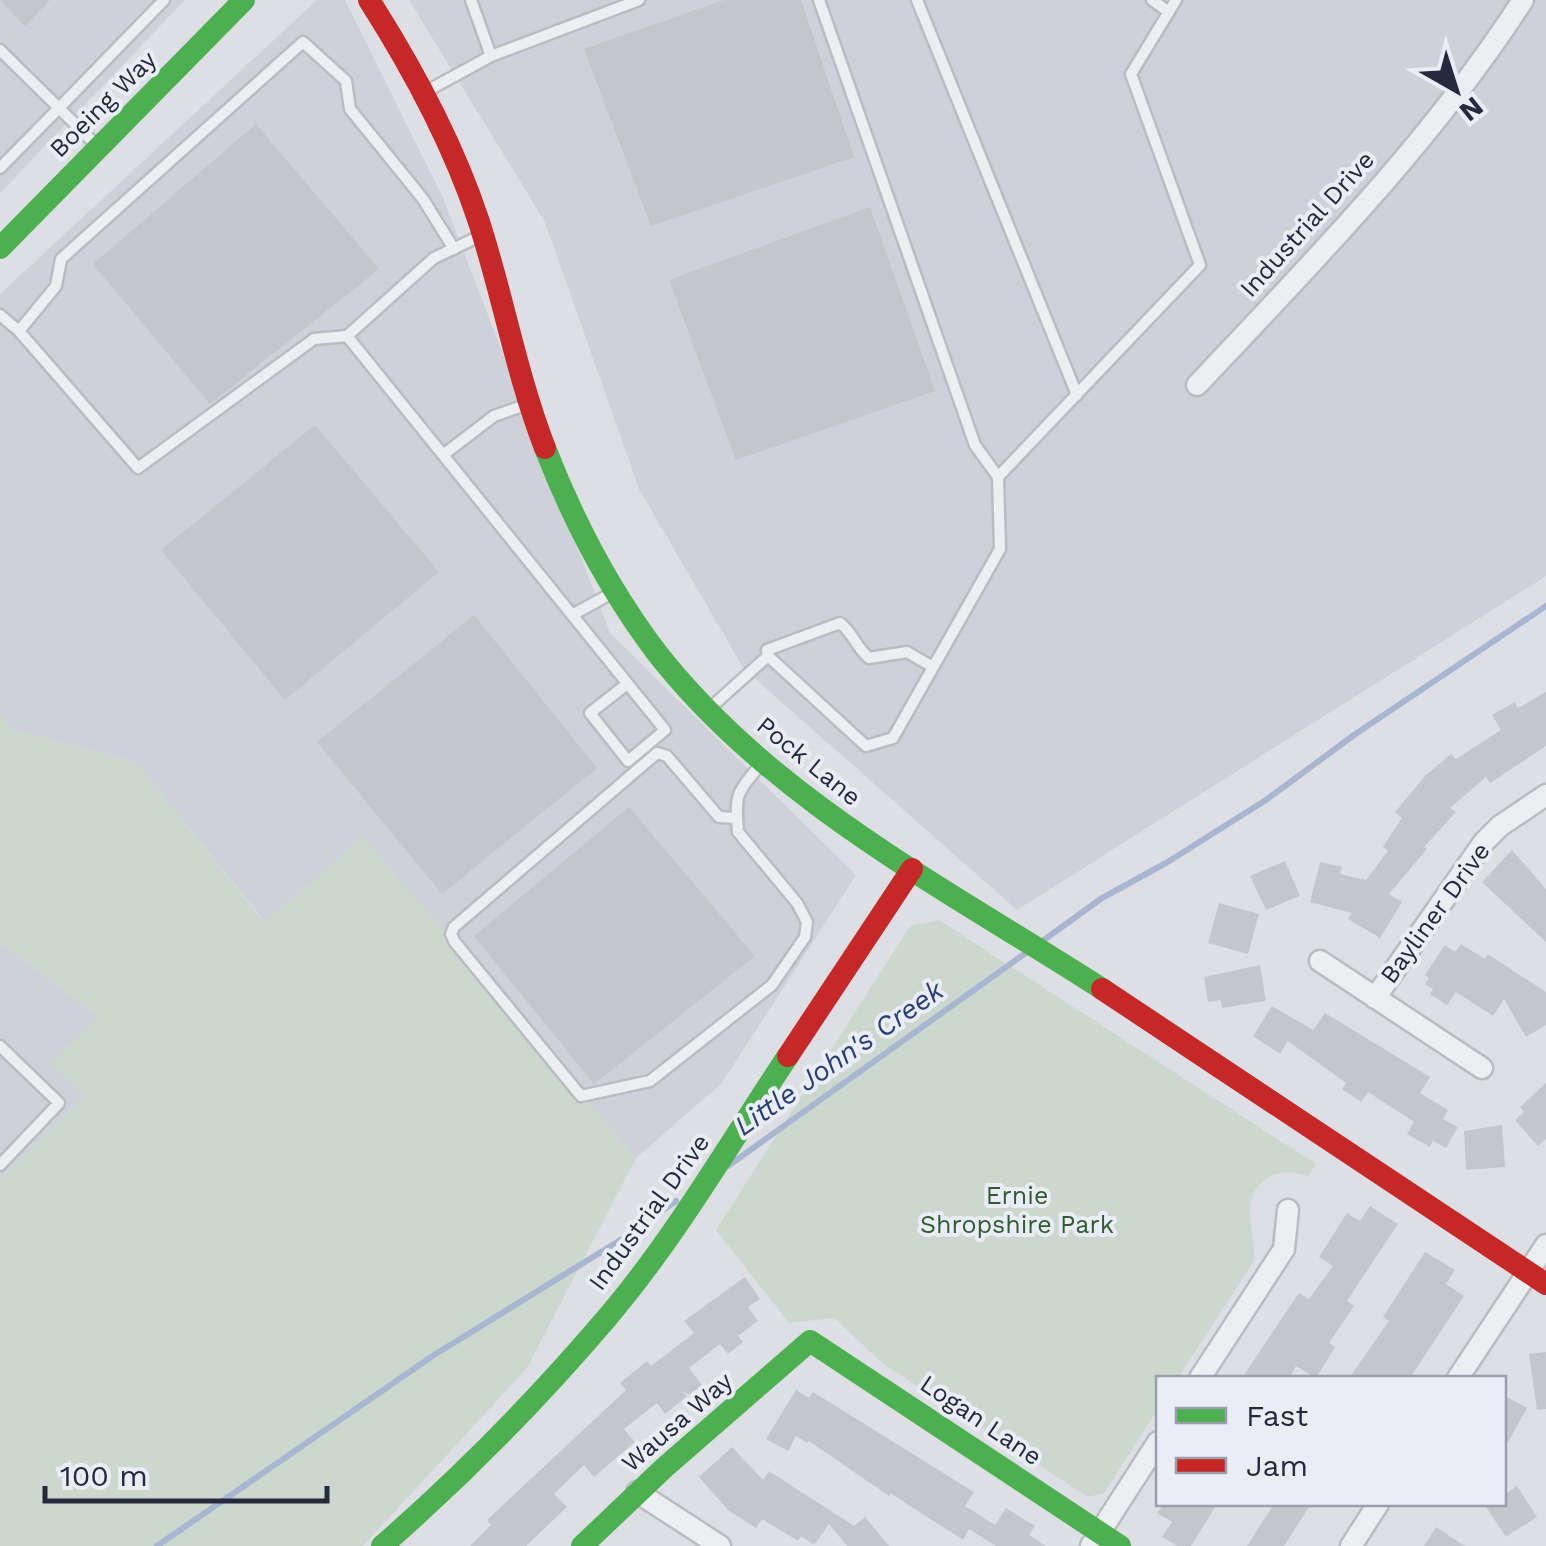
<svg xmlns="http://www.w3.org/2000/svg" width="1546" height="1546" viewBox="0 0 1546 1546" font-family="'Work Sans',sans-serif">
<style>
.built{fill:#ced0da}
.green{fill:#ccd8cd}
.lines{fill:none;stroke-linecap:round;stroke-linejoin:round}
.stream{stroke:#a9b6d2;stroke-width:6}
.building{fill:#c5c6cc}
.lane-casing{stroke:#bbbcc2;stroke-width:15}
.street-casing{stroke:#bbbcc2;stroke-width:25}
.lane{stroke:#edeef1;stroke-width:10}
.street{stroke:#edeef1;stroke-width:20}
.fast{stroke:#4caf50;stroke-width:22}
.jam{stroke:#c62828;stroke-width:22}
.labels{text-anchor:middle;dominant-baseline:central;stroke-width:8;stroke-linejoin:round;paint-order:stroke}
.street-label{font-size:25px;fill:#24293e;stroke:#eaedf5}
.park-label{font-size:25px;fill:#315b30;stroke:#eaedf5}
.water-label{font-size:28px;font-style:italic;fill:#2a4075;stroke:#eaedf5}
</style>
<rect width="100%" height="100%" fill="#dedfe4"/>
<!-- built -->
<path class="built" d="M0 0H185L0 193Z
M317 0H345L443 198 610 633 856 875 722 1083 636 1158 382 859 265 922 136 762 11 729 0 715V294Z
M409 0H1546V576L1017 910 744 669 639 489 545 222Z
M0 943 98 1017 83 1097 0 1179Z"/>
<!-- green -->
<path class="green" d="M0 715 11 729 136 762 264 922 363 836 636 1158 527 1368 363 1546H0V1179L83 1097 49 1062 98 1017 0 943Z
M939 920 1316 1164 1308 1176C1291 1171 1276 1169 1262 1182 1239 1203 1257 1235 1254 1261L1178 1378H1158V1409L1104 1493 1088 1497 882 1363 834 1318 789 1323 716 1230 910 926Z"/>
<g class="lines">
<!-- stream -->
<path class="stream" d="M1041 942 1102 898 1166 863 1266 800 1354 735 1546 606
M728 1166 1027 952
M157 1546 434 1355 622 1239 676 1201"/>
</g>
<!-- building -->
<path class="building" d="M0 0H50L25 26Z
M724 0H801L854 157 651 226 584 49Z
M256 124 379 269 210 404 93 264Z
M870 207 935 391 736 460 669 280Z
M315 425 439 572 285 700 161 550Z
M474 615 597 768 442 894 317 742Z
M1546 692V746L1490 783 1486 777 1450 808 1456 812 1424 847 1427 849 1389 894 1402 902 1380 938 1348 919 1352 913 1310 902 1320 862 1342 867 1340 874 1366 880 1388 851 1383 847 1402 818 1395 812 1426 775 1451 754 1456 759 1501 730 1492 715 1515 702 1518 708Z
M629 807 755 956 594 1084 474 936Z
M1512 850 1546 889V942L1482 882Z
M1285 861 1300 896 1266 910 1250 876Z
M1219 903 1259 914 1248 954 1208 943Z
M1461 944 1485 959 1488 954 1546 992V1025L1526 1037 1504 999 1493 1016 1456 992 1447 1005 1430 994 1433 989 1425 984 1429 978 1425 975 1445 945 1455 952Z
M1260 965 1266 1001 1222 1008 1221 1000 1208 1002 1204 977Z
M1272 1006 1313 1030 1325 1013 1430 1077 1420 1093 1448 1110 1443 1119 1458 1127 1446 1148 1433 1141 1430 1147 1407 1134 1414 1122 1368 1092 1361 1102 1342 1089 1346 1083 1288 1041 1280 1054 1253 1036Z
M1546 1083V1139L1538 1146 1515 1120 1524 1112 1520 1107Z
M1502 1125 1505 1167 1466 1170 1464 1131Z
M1370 1206 1398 1224 1347 1301 1354 1306 1329 1343 1335 1347 1316 1378 1296 1366 1289 1378H1242L1299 1293 1309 1299 1333 1266 1319 1257 1347 1213 1360 1221Z
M1425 1252 1455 1270 1446 1284 1464 1296 1410 1378H1349L1389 1321 1383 1317Z
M745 1277 760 1299 748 1307 758 1321 738 1336 743 1342 728 1354 720 1344 689 1368 702 1385 689 1395 682 1391 687 1396 665 1414 657 1403 624 1429 635 1442 594 1477 584 1465 554 1494 567 1507 526 1546H470L491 1525 487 1520 626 1390 620 1383 647 1361 651 1366 694 1333 684 1321Z
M1546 1352V1409L1537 1410 1529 1354Z
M796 1390 809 1398 813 1392 974 1492 965 1506 995 1525 1006 1508 1035 1526 1029 1535 1046 1546H996L969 1529 963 1540 890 1493 889 1496 809 1441 807 1443 796 1436 788 1451 766 1439Z
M1504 1395 1527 1408 1504 1449Z
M732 1447 763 1480 769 1471 854 1526 865 1517 889 1546H847L829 1524 814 1545 801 1536 798 1541 762 1519 756 1528 728 1510 699 1477Z
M1517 1486 1537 1517 1506 1537 1484 1504H1504V1495Z
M1164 1504H1217L1191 1546H1177L1162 1537 1172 1522 1157 1513Z
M1274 1504H1311L1284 1546H1247Z
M1436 1527 1465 1546H1424Z"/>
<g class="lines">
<defs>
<path id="lane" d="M471 0 491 56
M819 0 975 445 998 477
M917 0 1077 395
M1152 0 1169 12
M0 50 59 108 0 168
M425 92 491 56 639 0
M98 147 59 108 164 0
M482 235 434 258 347 336C453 467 559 599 665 730L628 761 590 713 627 684
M0 315 19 331 56 286 61 259 303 42 346 81 350 109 423 199 454 249
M19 331 138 468 314 339 347 336
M443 455 494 416 528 404
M572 615 614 592
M933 667 907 652 869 658C856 647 853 633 840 623L767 650 768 656 866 746 893 738 1000 549 998 477 1200 265 1131 74 1176 0
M709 709 768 656
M737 818 719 817 667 756 657 753 454 927 451 934 454 941 581 1096 650 1081 772 985 805 937 807 922 797 903 738 832C735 793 736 794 761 764
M0 1046 59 1103 0 1165"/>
<path id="street" d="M1197 385C1312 263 1432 141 1523 0
M1320 961 1482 1068
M1375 998 1484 842 1500 826 1546 795
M1200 1378 1284 1249 1288 1210
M1458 1378 1546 1245
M637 1492 720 1546
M1091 1546 1158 1442
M1351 1546 1378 1504"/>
</defs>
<!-- lane casing -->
<use href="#lane" class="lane-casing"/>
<!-- street casing -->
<use href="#street" class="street-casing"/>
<!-- lane -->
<use href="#lane" class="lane"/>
<!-- street -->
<use href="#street" class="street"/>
<!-- fast -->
<path class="fast" d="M0 248 244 0
M545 448C573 520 610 591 657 653 773 801 947 889 1102 989
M382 1546C462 1476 537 1400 606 1319 675 1238 729 1144 788 1056
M582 1546 664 1468 810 1341 1120 1546"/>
<!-- jam -->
<path class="jam" d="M369 0C413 69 452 141 478 219 503 295 516 373 545 448
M1102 989 1546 1284
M788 1056 912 869"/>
</g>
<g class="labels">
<!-- street labels -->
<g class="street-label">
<text transform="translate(103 104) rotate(-45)">Boeing Way</text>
<text transform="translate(1307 224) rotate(-48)">Industrial Drive</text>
<text transform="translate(809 761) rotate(39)">Pock Lane</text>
<text transform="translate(1435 913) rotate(-54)">Bayliner Drive</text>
<text transform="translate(649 1212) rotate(-54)">Industrial Drive</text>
<text transform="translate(981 1420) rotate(34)">Logan Lane</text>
<text transform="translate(677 1422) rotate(-41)">Wausa Way</text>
</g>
<!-- park labels -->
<g class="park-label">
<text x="1017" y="1195">Ernie<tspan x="1017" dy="29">Shropshire Park</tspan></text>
</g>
<!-- water labels -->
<g class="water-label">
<text transform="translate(839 1058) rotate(-35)">Little John's Creek</text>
</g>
</g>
<!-- legend -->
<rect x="1156" y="1376" width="350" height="130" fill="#eaedf5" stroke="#9b9fac" stroke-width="2.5"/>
<rect x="1176" y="1408" width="50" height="15" fill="#4caf50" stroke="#9b9fac" stroke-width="2.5"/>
<text x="1246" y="1426" font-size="30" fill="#24293e">Fast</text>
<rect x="1176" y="1458" width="50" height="15" fill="#c62828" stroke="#9b9fac" stroke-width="2.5"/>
<text x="1246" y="1476" font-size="30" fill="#24293e">Jam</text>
<!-- north arrow -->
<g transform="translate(1456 90) rotate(141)" stroke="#eaedf5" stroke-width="8" paint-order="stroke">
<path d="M0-8L18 38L0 25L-18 38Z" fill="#24293e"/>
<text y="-15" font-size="28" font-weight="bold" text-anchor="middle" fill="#24293e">N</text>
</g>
<!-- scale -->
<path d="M45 1486v15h282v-15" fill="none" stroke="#24293e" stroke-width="5"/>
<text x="60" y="1486" font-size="30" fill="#24293e" stroke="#eaedf5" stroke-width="8" paint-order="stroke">100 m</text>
</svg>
